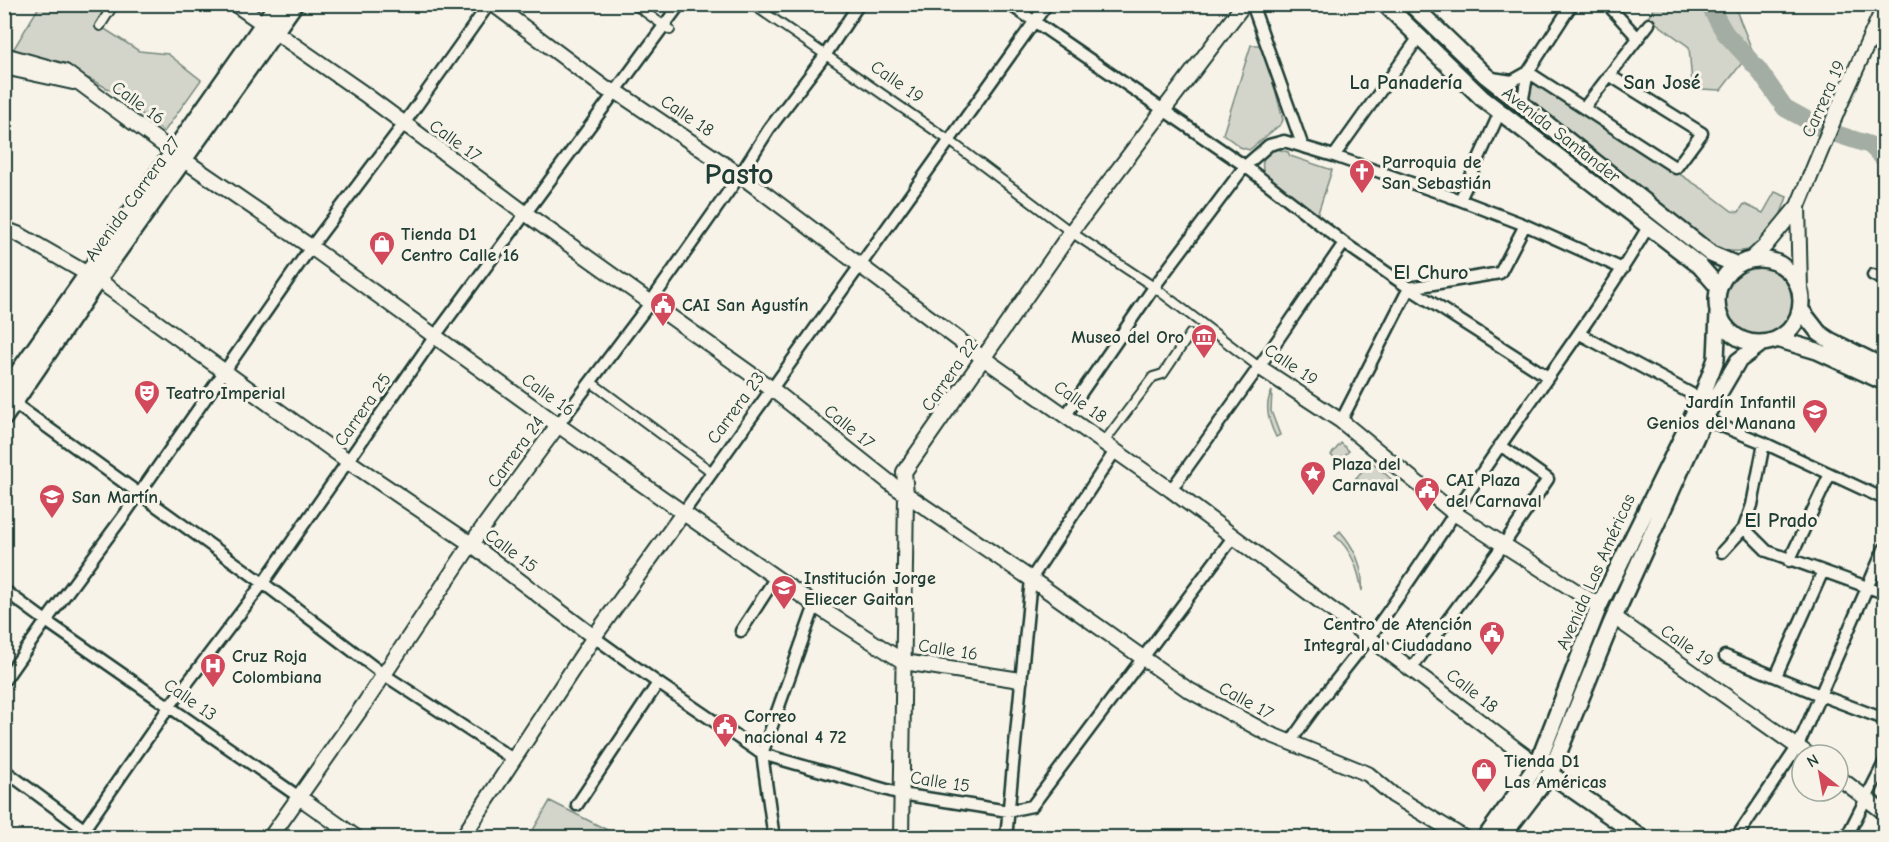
<svg xmlns="http://www.w3.org/2000/svg" width="1889" height="842" viewBox="0 0 1889 842" font-family="'Comic Neue',sans-serif">
<style>
.green{fill:#d3d5ca;stroke:#79897f;stroke-width:1.5}
.lines{fill:none;stroke-linecap:round;stroke-linejoin:round}
.river{stroke:#a4ada3;stroke-width:18}
.pedestrian-casing{stroke:#1f3d34;stroke-width:12}
.minor-casing{stroke:#1f3d34;stroke-width:15}
.tertiary-casing{stroke:#1f3d34;stroke-width:18}
.secondary-casing{stroke:#1f3d34;stroke-width:20}
.pedestrian{stroke:#f7f3e8;stroke-width:8}
.minor{stroke:#f7f3e8;stroke-width:10}
.tertiary{stroke:#f7f3e8;stroke-width:14}
.secondary{stroke:#f7f3e8;stroke-width:15}
.labels{text-anchor:middle;dominant-baseline:central;stroke-width:6;stroke-linejoin:round;paint-order:stroke}
.street-label{font-size:18px;fill:#1f3d34;stroke:#f7f3e8}
.poi-label{font-size:18px;font-weight:bold;fill:#1f3d34;stroke:#f7f3e8;text-anchor:start}
.neighbourhood-label{font-size:20px;font-weight:bold;fill:#1f3d34;stroke:#f7f3e8}
.town-label{font-size:30px;font-weight:bold;fill:#1f3d34;stroke:#f7f3e8}
</style>
<rect width="100%" height="100%" fill="#f7f3e8"/>
<filter id="ink" filterUnits="userSpaceOnUse"><feTurbulence type="fractalNoise" baseFrequency=".0167" numOctaves="2"/><feDisplacementMap in="SourceGraphic" scale="12" xChannelSelector="R" yChannelSelector="G"/><feConvolveMatrix kernelMatrix="1 2 1 2 8 2 1 2 1" color-interpolation-filters="sRGB"/></filter>
<g filter="url(#ink)">
<!-- green -->
<path class="green" d="M40 5H105L114 11 103 28 139 51 168 54 201 80 164 132 116 93 90 79 13 50Z
M1396 5H1399L1477 77 1509 104 1728 263 1716 279 1713 268 1706 259 1508 106 1475 79Z
M1656 5H1734L1752 50 1721 90 1700 89 1692 83 1689 47 1648 17Z
M1251 45H1259L1266 53 1283 120 1281 124 1249 150 1240 147 1223 134Z
M1530 78 1703 189 1732 211 1739 212 1744 204 1763 213 1775 192 1787 197C1772 241 1759 261 1711 247L1524 98Z
M1277 149 1288 152 1290 156 1332 170 1317 216 1264 174C1260 161 1264 152 1277 149Z
M1718 301a41 41 0 1 1 82 0a41 41 0 1 1-82 0Z
M1272 391 1271 411 1280 435 1276 437C1269 423 1263 406 1272 391Z
M1341 443 1349 451 1338 462 1331 455Z
M1371 461 1391 479 1387 483H1371L1355 479Z
M1340 531C1355 548 1364 568 1362 591 1358 569 1352 550 1335 536Z
M550 801 621 837H529Z"/>
<g class="lines">
<!-- river -->
<path class="river" d="M1707 4 1710 7 1725 33 1758 69 1785 108 1827 131 1870 145 1884 159"/>
<defs>
<path id="pedestrian" d="M634 4 670 30
M752 4 950 141 1071 232 1154 287 1259 367
M100 26 114 4
M591 382 712 472
M1104 442 1153 377 1163 374 1190 334"/>
<path id="minor" d="M1009 4 1245 166 1344 243 1409 288 1548 377
M1252 4 1303 147
M1607 4 1638 38
M1870 41 1884 48
M1528 72 1676 168 1702 133 1609 75
M1492 78 1512 81 1528 72
M1526 107 1523 98 1528 72 1572 4
M1584 108 1649 24
M1334 156 1419 37
M1460 200 1500 112
M1873 275 1884 280
M1580 334 1701 399
M4 396 263 583 383 674 513 759
M1066 415 1154 287 1245 166 1269 145 1284 141 1334 156 1460 200 1525 225 1623 269
M1704 419 1764 443 1884 499
M1341 421 1409 288 1500 273 1525 225
M558 425 650 303 740 175 769 129 826 54 859 4
M1171 490 1259 367 1344 243
M683 513 1047 4
M1744 528 1767 551 1884 593
M1722 552 1744 528 1752 505 1764 443
M1789 561 1830 474
M4 590 46 621 299 797
M741 631 776 577
M594 637 658 683 762 754 901 794 1008 811 1032 806 1234 536
M1725 656 1820 695 1884 719
M1411 669 1504 544 1548 479 1500 445
M1776 676 1823 571
M4 681 46 621 125 514 311 247 403 125 489 4
M1290 743C1314 705 1343 673 1369 638 1415 576 1456 509 1500 446 1550 373 1603 303 1648 227
M4 770 96 838
M577 805 658 683
M78 838 169 707 263 583 435 336 680 4
M774 838 762 754 815 605
M1006 838 1031 579 1115 451
M1736 838 1798 746 1884 549
M1846 838 1884 763"/>
<path id="tertiary" d="M235 4 363 93 525 213 772 389 894 486 1031 579 1187 689 1267 733 1368 774 1393 795 1464 838
M493 4 606 89 617 92 740 175 983 358 1171 490 1411 669 1537 765
M4 55 65 72 184 160 311 247 558 425 815 605 904 662 1020 680
M4 67 73 82
M1798 206 1800 288
M4 229 20 235 98 280 348 461 471 544 594 637
M1750 260 1765 246 1798 206 1838 109 1884 7
M1259 367 1341 421 1454 513 1599 606
M1614 617 1809 755
M1838 777 1884 812
M299 797 357 838
M270 838 365 703 471 544 558 425
M462 838 594 637 683 513
M901 838 906 494 904 472 1071 232 1244 4"/>
<path id="secondary" d="M1385 4 1482 98 1700 266 1719 288
M1411 4 1485 75 1711 254 1737 265
M1717 301a42 42 0 1 1 84 0a42 42 0 1 1-84 0Z
M1801 310 1819 333 1831 341 1884 367
M1777 339 1817 351 1884 382
M4 392 277 4
M4 418 98 280 295 4
M1550 774 1642 838
M1485 838 1537 765 1599 606 1701 399 1716 359 1718 313
M1501 838 1550 774 1611 624 1704 419 1738 361 1762 343"/>
</defs>
<!-- pedestrian casing -->
<use href="#pedestrian" class="pedestrian-casing"/>
<!-- minor casing -->
<use href="#minor" class="minor-casing"/>
<!-- tertiary casing -->
<use href="#tertiary" class="tertiary-casing"/>
<!-- secondary casing -->
<use href="#secondary" class="secondary-casing"/>
<!-- pedestrian -->
<use href="#pedestrian" class="pedestrian"/>
<!-- minor -->
<use href="#minor" class="minor"/>
<!-- tertiary -->
<use href="#tertiary" class="tertiary"/>
<!-- secondary -->
<use href="#secondary" class="secondary"/>
</g>
</g>
<!-- icons -->
<defs>
<symbol id="church-pin" viewBox="-11 -11 22 30"><path d="M0 17L-7.5 6A9.5 9.5 0 1 1 7.5 6Z" fill="#d1495b" stroke="#f7f3e8"/><path d="M-1.2-6h2.4v3.5h3.3v2.4h-3.3V6h-2.4V-.1h-3.3v-2.4h3.3Z" fill="#fff"/></symbol>
<symbol id="shop-pin" viewBox="-11 -11 22 30"><path d="M0 17L-7.5 6A9.5 9.5 0 1 1 7.5 6Z" fill="#d1495b" stroke="#f7f3e8"/><path d="M-5-2.5h2.3a2.7 3.5 0 0 1 5.4 0H5L5.5 6h-11ZM-1.5-2.5h3a1.5 2.3 0 0 0-3 0Z" fill="#fff"/></symbol>
<symbol id="civic-pin" viewBox="-11 -11 22 30"><path d="M0 17L-7.5 6A9.5 9.5 0 1 1 7.5 6Z" fill="#d1495b" stroke="#f7f3e8"/><path d="M-.6-6.5H3V-4.5H.6V-3L4-1V1h2V6H-6V1h2V-1L-.6-3ZM-1.2 2.5V6h2.4V2.5Z" fill="#fff"/></symbol>
<symbol id="museum-pin" viewBox="-11 -11 22 30"><path d="M0 17L-7.5 6A9.5 9.5 0 1 1 7.5 6Z" fill="#d1495b" stroke="#f7f3e8"/><path d="M0-6L6-3V-2H-6V-3ZM-5-1h2V3h-2ZM-1-1h2V3h-2ZM3-1h2V3H3ZM-6 4H6V6H-6Z" fill="#fff"/></symbol>
<symbol id="theatre-pin" viewBox="-11 -11 22 30"><path d="M0 17L-7.5 6A9.5 9.5 0 1 1 7.5 6Z" fill="#d1495b" stroke="#f7f3e8"/><path d="M-5-5.5Q0-4 5-5.5V0Q5 5 0 6Q-5 5-5 0ZM-3.3-2.5H-1v1.5H-3.3ZM1-2.5H3.3v1.5H1ZM-2.8 1Q0 5.5 2.8 1Z" fill="#fff"/></symbol>
<symbol id="school-pin" viewBox="-11 -11 22 30"><path d="M0 17L-7.5 6A9.5 9.5 0 1 1 7.5 6Z" fill="#d1495b" stroke="#f7f3e8"/><path d="M0-5L7-2L0 1L-7-2ZM-4 1L0 2.5L4 1V4Q0 6-4 4Z" fill="#fff"/></symbol>
<symbol id="sight-pin" viewBox="-11 -11 22 30"><path d="M0 17L-7.5 6A9.5 9.5 0 1 1 7.5 6Z" fill="#d1495b" stroke="#f7f3e8"/><path d="M0-6L1.8-2.2L6-1.7L2.9 1.2L3.7 5.4L0 3.3L-3.7 5.4L-2.9 1.2L-6-1.7L-1.8-2.2Z" fill="#fff"/></symbol>
<symbol id="university-pin" viewBox="-11 -11 22 30"><path d="M0 17L-7.5 6A9.5 9.5 0 1 1 7.5 6Z" fill="#d1495b" stroke="#f7f3e8"/><path d="M0-5L7-2L0 1L-7-2ZM-4 1L0 2.5L4 1V4Q0 6-4 4Z" fill="#fff"/></symbol>
<symbol id="hospital-pin" viewBox="-11 -11 22 30"><path d="M0 17L-7.5 6A9.5 9.5 0 1 1 7.5 6Z" fill="#d1495b" stroke="#f7f3e8"/><path d="M-5-5h3v3.5h4V-5h3V5h-3V1.5h-4V5h-3Z" fill="#fff"/></symbol>
</defs>
<g fill-rule="evenodd">
<use href="#church-pin" x="1347" y="157" width="30" height="40"/>
<use href="#shop-pin" x="367" y="229" width="30" height="40"/>
<use href="#civic-pin" x="648" y="290" width="30" height="40"/>
<use href="#museum-pin" x="1189" y="322" width="30" height="40"/>
<use href="#theatre-pin" x="132" y="378" width="30" height="40"/>
<use href="#school-pin" x="1800" y="397" width="30" height="40"/>
<use href="#sight-pin" x="1298" y="459" width="30" height="40"/>
<use href="#civic-pin" x="1412" y="475" width="30" height="40"/>
<use href="#university-pin" x="37" y="482" width="30" height="40"/>
<use href="#school-pin" x="769" y="573" width="30" height="40"/>
<use href="#civic-pin" x="1477" y="619" width="30" height="40"/>
<use href="#hospital-pin" x="198" y="651" width="30" height="40"/>
<use href="#civic-pin" x="710" y="711" width="30" height="40"/>
<use href="#shop-pin" x="1469" y="756" width="30" height="40"/>
</g>
<g class="labels">
<!-- street labels -->
<g class="street-label">
<text transform="translate(897 82) rotate(35)">Calle 19</text>
<text transform="translate(1824 99) rotate(-66)">Carrera 19</text>
<text transform="translate(138 103) rotate(36)">Calle 16</text>
<text transform="translate(687 116) rotate(34)">Calle 18</text>
<text transform="translate(1561 135) rotate(38)">Avenida Santander</text>
<text transform="translate(455 141) rotate(36)">Calle 17</text>
<text transform="translate(133 199) rotate(-54)">Avenida Carrera 27</text>
<text transform="translate(1291 365) rotate(34)">Calle 19</text>
<text transform="translate(950 375) rotate(-55)">Carrera 22</text>
<text transform="translate(548 395) rotate(35)">Calle 16</text>
<text transform="translate(1080 402) rotate(35)">Calle 18</text>
<text transform="translate(736 408) rotate(-54)">Carrera 23</text>
<text transform="translate(363 410) rotate(-55)">Carrera 25</text>
<text transform="translate(849 427) rotate(39)">Calle 17</text>
<text transform="translate(516 452) rotate(-54)">Carrera 24</text>
<text transform="translate(511 551) rotate(37)">Calle 15</text>
<text transform="translate(1596 572) rotate(-66)">Avenida Las Américas</text>
<text transform="translate(1687 646) rotate(35)">Calle 19</text>
<text transform="translate(948 650) rotate(9)">Calle 16</text>
<text transform="translate(1472 691) rotate(38)">Calle 18</text>
<text transform="translate(190 700) rotate(35)">Calle 13</text>
<text transform="translate(1246 701) rotate(29)">Calle 17</text>
<text transform="translate(940 782) rotate(9)">Calle 15</text>
</g>
<!-- poi labels -->
<g class="poi-label">
<text x="1382" y="162">Parroquia de<tspan x="1382" dy="21">San Sebastián</tspan></text>
<text x="401" y="234">Tienda D1<tspan x="401" dy="21">Centro Calle 16</tspan></text>
<text x="682" y="305">CAI San Agustín</text>
<text x="1184" y="337" text-anchor="end">Museo del Oro</text>
<text x="166" y="393">Teatro Imperial</text>
<text x="1796" y="402" text-anchor="end">Jardín Infantil<tspan x="1796" dy="21">Genios del Manana</tspan></text>
<text x="1332" y="464">Plaza del<tspan x="1332" dy="21">Carnaval</tspan></text>
<text x="1446" y="480">CAI Plaza<tspan x="1446" dy="21">del Carnaval</tspan></text>
<text x="72" y="497">San Martín</text>
<text x="804" y="578">Institución Jorge<tspan x="804" dy="21">Eliecer Gaitan</tspan></text>
<text x="1472" y="624" text-anchor="end">Centro de Atención<tspan x="1472" dy="21">Integral al Ciudadano</tspan></text>
<text x="232" y="656">Cruz Roja<tspan x="232" dy="21">Colombiana</tspan></text>
<text x="744" y="716">Correo<tspan x="744" dy="21">nacional 4 72</tspan></text>
<text x="1504" y="761">Tienda D1<tspan x="1504" dy="21">Las Américas</tspan></text>
</g>
<!-- neighbourhood labels -->
<g class="neighbourhood-label">
<text x="1406" y="82">La Panadería</text>
<text x="1662" y="82">San José</text>
<text x="1431" y="272">El Churo</text>
<text x="1781" y="520">El Prado</text>
</g>
<!-- town labels -->
<g class="town-label">
<text x="739" y="174">Pasto</text>
</g>
</g>
<!-- margin -->
<rect width="1889" height="842" fill="none" stroke="#f7f3e8" stroke-width="24"/>
<rect x="12" y="12" width="1865" height="818" fill="none" stroke="#1f3d34" stroke-width="2" filter="url(#ink)"/>
<!-- north arrow -->
<g transform="translate(1820 773) rotate(329)"><circle r="28" fill="#f7f3e8" stroke="#a1aaa0" stroke-width="1.5"/>
<path d="M0-4.5L10 22L0 15L-10 22Z" fill="#d1495b"/>
<text y="-9" font-size="16" font-weight="bold" text-anchor="middle" fill="#1f3d34">N</text>
</g>
</svg>
